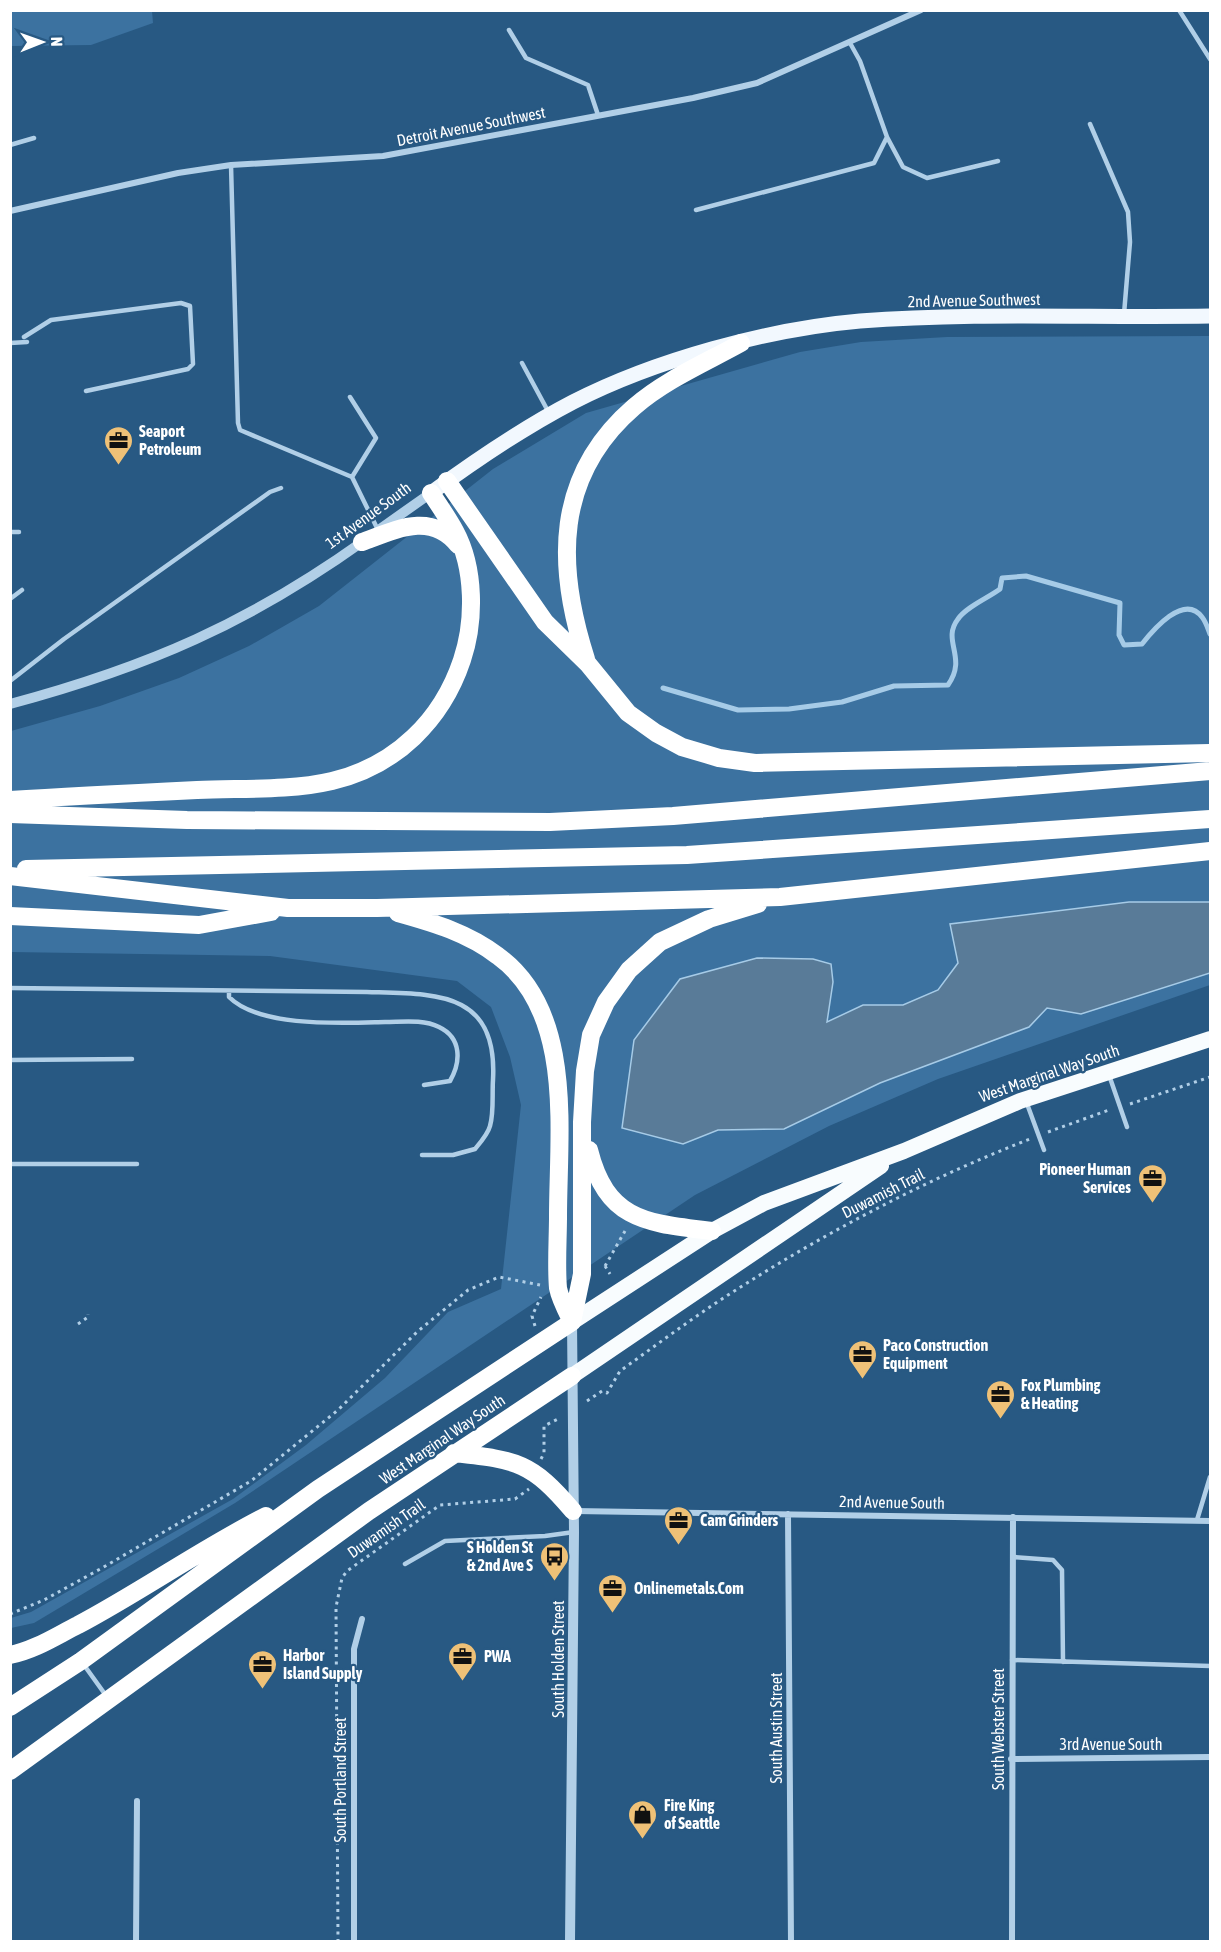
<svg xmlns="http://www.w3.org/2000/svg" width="1221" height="1952" viewBox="0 0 1221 1952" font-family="'Asap Condensed',sans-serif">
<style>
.green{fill:#3c72a0}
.water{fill:#597b98;stroke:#a6cbe7;stroke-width:1.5}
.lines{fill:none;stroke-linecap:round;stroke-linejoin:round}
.stream{stroke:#a6cbe7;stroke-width:5}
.path{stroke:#b1cfe7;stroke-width:3;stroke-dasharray:3 4.5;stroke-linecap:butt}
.service{stroke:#b1cfe7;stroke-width:4.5}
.minor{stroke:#b1cfe7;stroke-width:6}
.tertiary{stroke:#b1cfe7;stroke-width:10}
.primary{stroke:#f2f8fe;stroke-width:15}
.trunk{stroke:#f8fcfe;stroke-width:16}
.motorway{stroke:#fff;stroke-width:18}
.labels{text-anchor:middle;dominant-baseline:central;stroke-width:4.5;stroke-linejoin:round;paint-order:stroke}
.street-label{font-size:16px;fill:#fff;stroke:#285983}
.poi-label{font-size:16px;font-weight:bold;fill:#fff;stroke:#285983;text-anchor:start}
</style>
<rect width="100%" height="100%" fill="#285983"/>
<!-- green -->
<path class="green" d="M10 11H152L153 23 91 45 11 46Z
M1210 336V985L938 1079 829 1126 695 1195 235 1503 34 1623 11 1628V1618L31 1612 233 1499 306 1445 385 1378 448 1312 501 1289 521 1105 510 1057 491 1007 457 981 270 956 11 952V731L100 706 179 678 249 646 319 606 493 469 586 413 800 352 861 342 947 337Z"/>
<!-- water -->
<path class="water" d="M1129 902H1210V973L1081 1014 1047 1008 1029 1027 880 1083 784 1129 718 1130 683 1144 622 1128 634 1040 680 979 757 958 813 959 831 964 833 982 827 1022 863 1005H903L938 990 958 963 950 924Z"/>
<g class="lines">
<!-- stream -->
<path class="stream" d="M663 688 738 710 789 709 842 702 894 686 948 685C968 657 941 641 958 619 966 607 988 598 1000 589L1002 578 1026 576 1120 603 1119 635 1124 645 1142 644C1153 630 1184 593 1202 617 1206 622 1208 629 1210 634"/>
<!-- path -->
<path class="path" d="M1130 1104 1210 1077
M1048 1132 1109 1110
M605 1266 625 1231
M605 1266 610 1274
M78 1324 88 1317V1314
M535 1326 532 1316 541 1297
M587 1401 602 1391 607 1393 620 1371C662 1341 703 1310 747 1283 836 1227 932 1177 1030 1139
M541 1459 544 1453V1426L558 1419
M10 1614 44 1600 102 1568 251 1481 338 1410 417 1332 468 1290 499 1277 540 1285
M338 1942 336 1607 342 1578 347 1571 440 1505 515 1499 529 1489"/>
<!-- service -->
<path class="service" d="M1179 10 1210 59
M509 30 526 58 588 85 598 115
M1090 124 1128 212 1130 242 1124 314
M887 137 903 167 927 178 998 161
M10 145 34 138
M231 165 238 423 240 430 352 477
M696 210 874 163 887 137 860 61 850 43
M24 337 51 320 181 303 190 306 193 364 188 369 86 391
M10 343 27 342
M522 363 549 413
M350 397 376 438 352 477 378 530
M10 532H19
M10 599 22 590
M10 681 64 639 270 492 281 488
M10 988 367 992C435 994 498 990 493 1080 492 1094 494 1113 490 1126 488 1134 480 1143 475 1149L453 1155H422
M229 991V997C260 1028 343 1023 385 1022 402 1022 423 1019 439 1027 462 1038 461 1062 450 1081L424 1085
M10 1060 132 1059
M1109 1075 1127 1127
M1026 1101 1044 1150
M10 1164H137
M1197 1520 1210 1477
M1013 1557 1053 1560 1062 1570 1063 1662
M405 1564 445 1541 545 1536 574 1532
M1012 1660 1210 1666
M84 1665 107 1697"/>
<!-- minor -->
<path class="minor" d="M10 211 178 173 231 165 383 156 693 98 757 83 921 10
M575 1511 1210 1521
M788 1514 791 1942
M1011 1759 1210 1757
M136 1942 137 1801
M354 1942V1649L362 1619
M1012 1942 1013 1517"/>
<!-- tertiary -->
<path class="tertiary" d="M380 529 431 493
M10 704C148 667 249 623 365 540
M570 1942 574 1532 572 1322"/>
<!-- primary -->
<path class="primary" d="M431 493C476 460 523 428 573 402 655 360 768 329 860 321 976 312 1094 318 1210 316"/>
<!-- trunk -->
<path class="trunk" d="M572 1322 712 1231 764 1203 904 1151 1020 1101 1210 1039
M572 1376 881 1166"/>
<!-- motorway -->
<path class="motorway" d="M447 481 545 622 588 664 628 713 656 733 682 747 719 758 755 763 1210 753
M362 542C395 530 431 511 458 545
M586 659C556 566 554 476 634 407 665 380 705 363 741 343
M10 800C73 796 135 793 197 790 241 788 289 791 332 781 396 766 442 720 462 660 475 621 475 568 455 531 448 518 439 505 431 493
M10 814 187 820 550 822 673 816 1210 771
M26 869 687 855 1210 819
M10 876 288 908H377L780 897 1210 851
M398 913C434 923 468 933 498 956 575 1012 558 1132 558 1216 558 1239 556 1265 558 1288 560 1299 567 1312 572 1322
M10 916 199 925 271 912
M589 1150C607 1222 648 1223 712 1231
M572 1322 582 1274V1122L585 1071 591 1035 606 1002 629 970 660 942 709 919 758 904
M454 1453C516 1460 531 1461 573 1511
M10 1655C35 1650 56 1636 78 1625 142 1591 201 1549 266 1516
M10 1707 81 1661 318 1489 572 1322
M10 1771 369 1511 572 1376"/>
</g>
<!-- icons -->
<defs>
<symbol id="office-pin" viewBox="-11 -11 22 30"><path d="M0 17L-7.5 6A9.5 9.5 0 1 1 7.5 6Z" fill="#efc177" stroke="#285983"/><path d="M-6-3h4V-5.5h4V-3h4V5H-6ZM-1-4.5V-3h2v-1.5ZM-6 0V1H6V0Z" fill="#111"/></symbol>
<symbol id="bus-pin" viewBox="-11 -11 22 30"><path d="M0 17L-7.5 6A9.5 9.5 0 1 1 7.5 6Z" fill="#efc177" stroke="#285983"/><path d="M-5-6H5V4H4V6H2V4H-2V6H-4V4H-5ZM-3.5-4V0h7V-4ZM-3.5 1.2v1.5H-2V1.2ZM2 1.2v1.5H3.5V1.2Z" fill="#111"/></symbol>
<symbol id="shop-pin" viewBox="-11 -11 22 30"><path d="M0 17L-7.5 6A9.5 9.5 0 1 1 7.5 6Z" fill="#efc177" stroke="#285983"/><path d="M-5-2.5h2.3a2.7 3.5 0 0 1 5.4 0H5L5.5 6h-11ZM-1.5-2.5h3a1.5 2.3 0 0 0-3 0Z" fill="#111"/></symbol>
</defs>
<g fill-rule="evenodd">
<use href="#office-pin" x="102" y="424" width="33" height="45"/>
<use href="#office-pin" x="1136" y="1162" width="33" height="45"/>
<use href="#office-pin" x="846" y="1338" width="33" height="45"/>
<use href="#office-pin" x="984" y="1378" width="33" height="45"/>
<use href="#office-pin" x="662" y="1504" width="33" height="45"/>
<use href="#bus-pin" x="538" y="1540" width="33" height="45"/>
<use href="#office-pin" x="596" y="1572" width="33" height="45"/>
<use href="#office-pin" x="446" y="1640" width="33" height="45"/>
<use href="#office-pin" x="246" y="1648" width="33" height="45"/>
<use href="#shop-pin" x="626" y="1798" width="33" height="45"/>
</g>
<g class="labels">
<!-- street labels -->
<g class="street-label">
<text transform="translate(471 126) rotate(-11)">Detroit Avenue Southwest</text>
<text transform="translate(974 300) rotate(-1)">2nd Avenue Southwest</text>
<text transform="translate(368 515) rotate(-36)">1st Avenue South</text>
<text transform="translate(1049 1073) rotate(-19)">West Marginal Way South</text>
<text transform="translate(883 1193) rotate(-27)">Duwamish Trail</text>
<text transform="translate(442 1439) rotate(-34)">West Marginal Way South</text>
<text transform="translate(892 1502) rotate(1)">2nd Avenue South</text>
<text transform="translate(386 1528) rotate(-35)">Duwamish Trail</text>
<text transform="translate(558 1659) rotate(-90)">South Holden Street</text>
<text transform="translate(776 1728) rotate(-90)">South Austin Street</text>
<text transform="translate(998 1729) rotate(-90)">South Webster Street</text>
<text x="1111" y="1744">3rd Avenue South</text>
<text transform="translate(340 1780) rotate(-90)">South Portland Street</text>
</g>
<!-- poi labels -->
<g class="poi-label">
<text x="139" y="431">Seaport<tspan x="139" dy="18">Petroleum</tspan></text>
<text x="1131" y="1169" text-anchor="end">Pioneer Human<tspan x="1131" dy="18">Services</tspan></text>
<text x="883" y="1345">Paco Construction<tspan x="883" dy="18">Equipment</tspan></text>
<text x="1021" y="1385">Fox Plumbing<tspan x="1021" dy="18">&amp; Heating</tspan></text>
<text x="700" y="1520">Cam Grinders</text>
<text x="533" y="1547" text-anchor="end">S Holden St<tspan x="533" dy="18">&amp; 2nd Ave S</tspan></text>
<text x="634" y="1588">Onlinemetals.Com</text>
<text x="283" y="1655">Harbor<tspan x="283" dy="18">Island Supply</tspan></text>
<text x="484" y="1656">PWA</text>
<text x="664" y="1805">Fire King<tspan x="664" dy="18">of Seattle</tspan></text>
</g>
</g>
<!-- border -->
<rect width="1221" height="1952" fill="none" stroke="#ffffff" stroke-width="24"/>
<!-- north arrow -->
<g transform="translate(42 42) rotate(89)" stroke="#285983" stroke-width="4.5" paint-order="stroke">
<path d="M0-4.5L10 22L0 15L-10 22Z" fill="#ffffff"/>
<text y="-9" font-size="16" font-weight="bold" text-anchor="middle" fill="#ffffff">N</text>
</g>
</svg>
